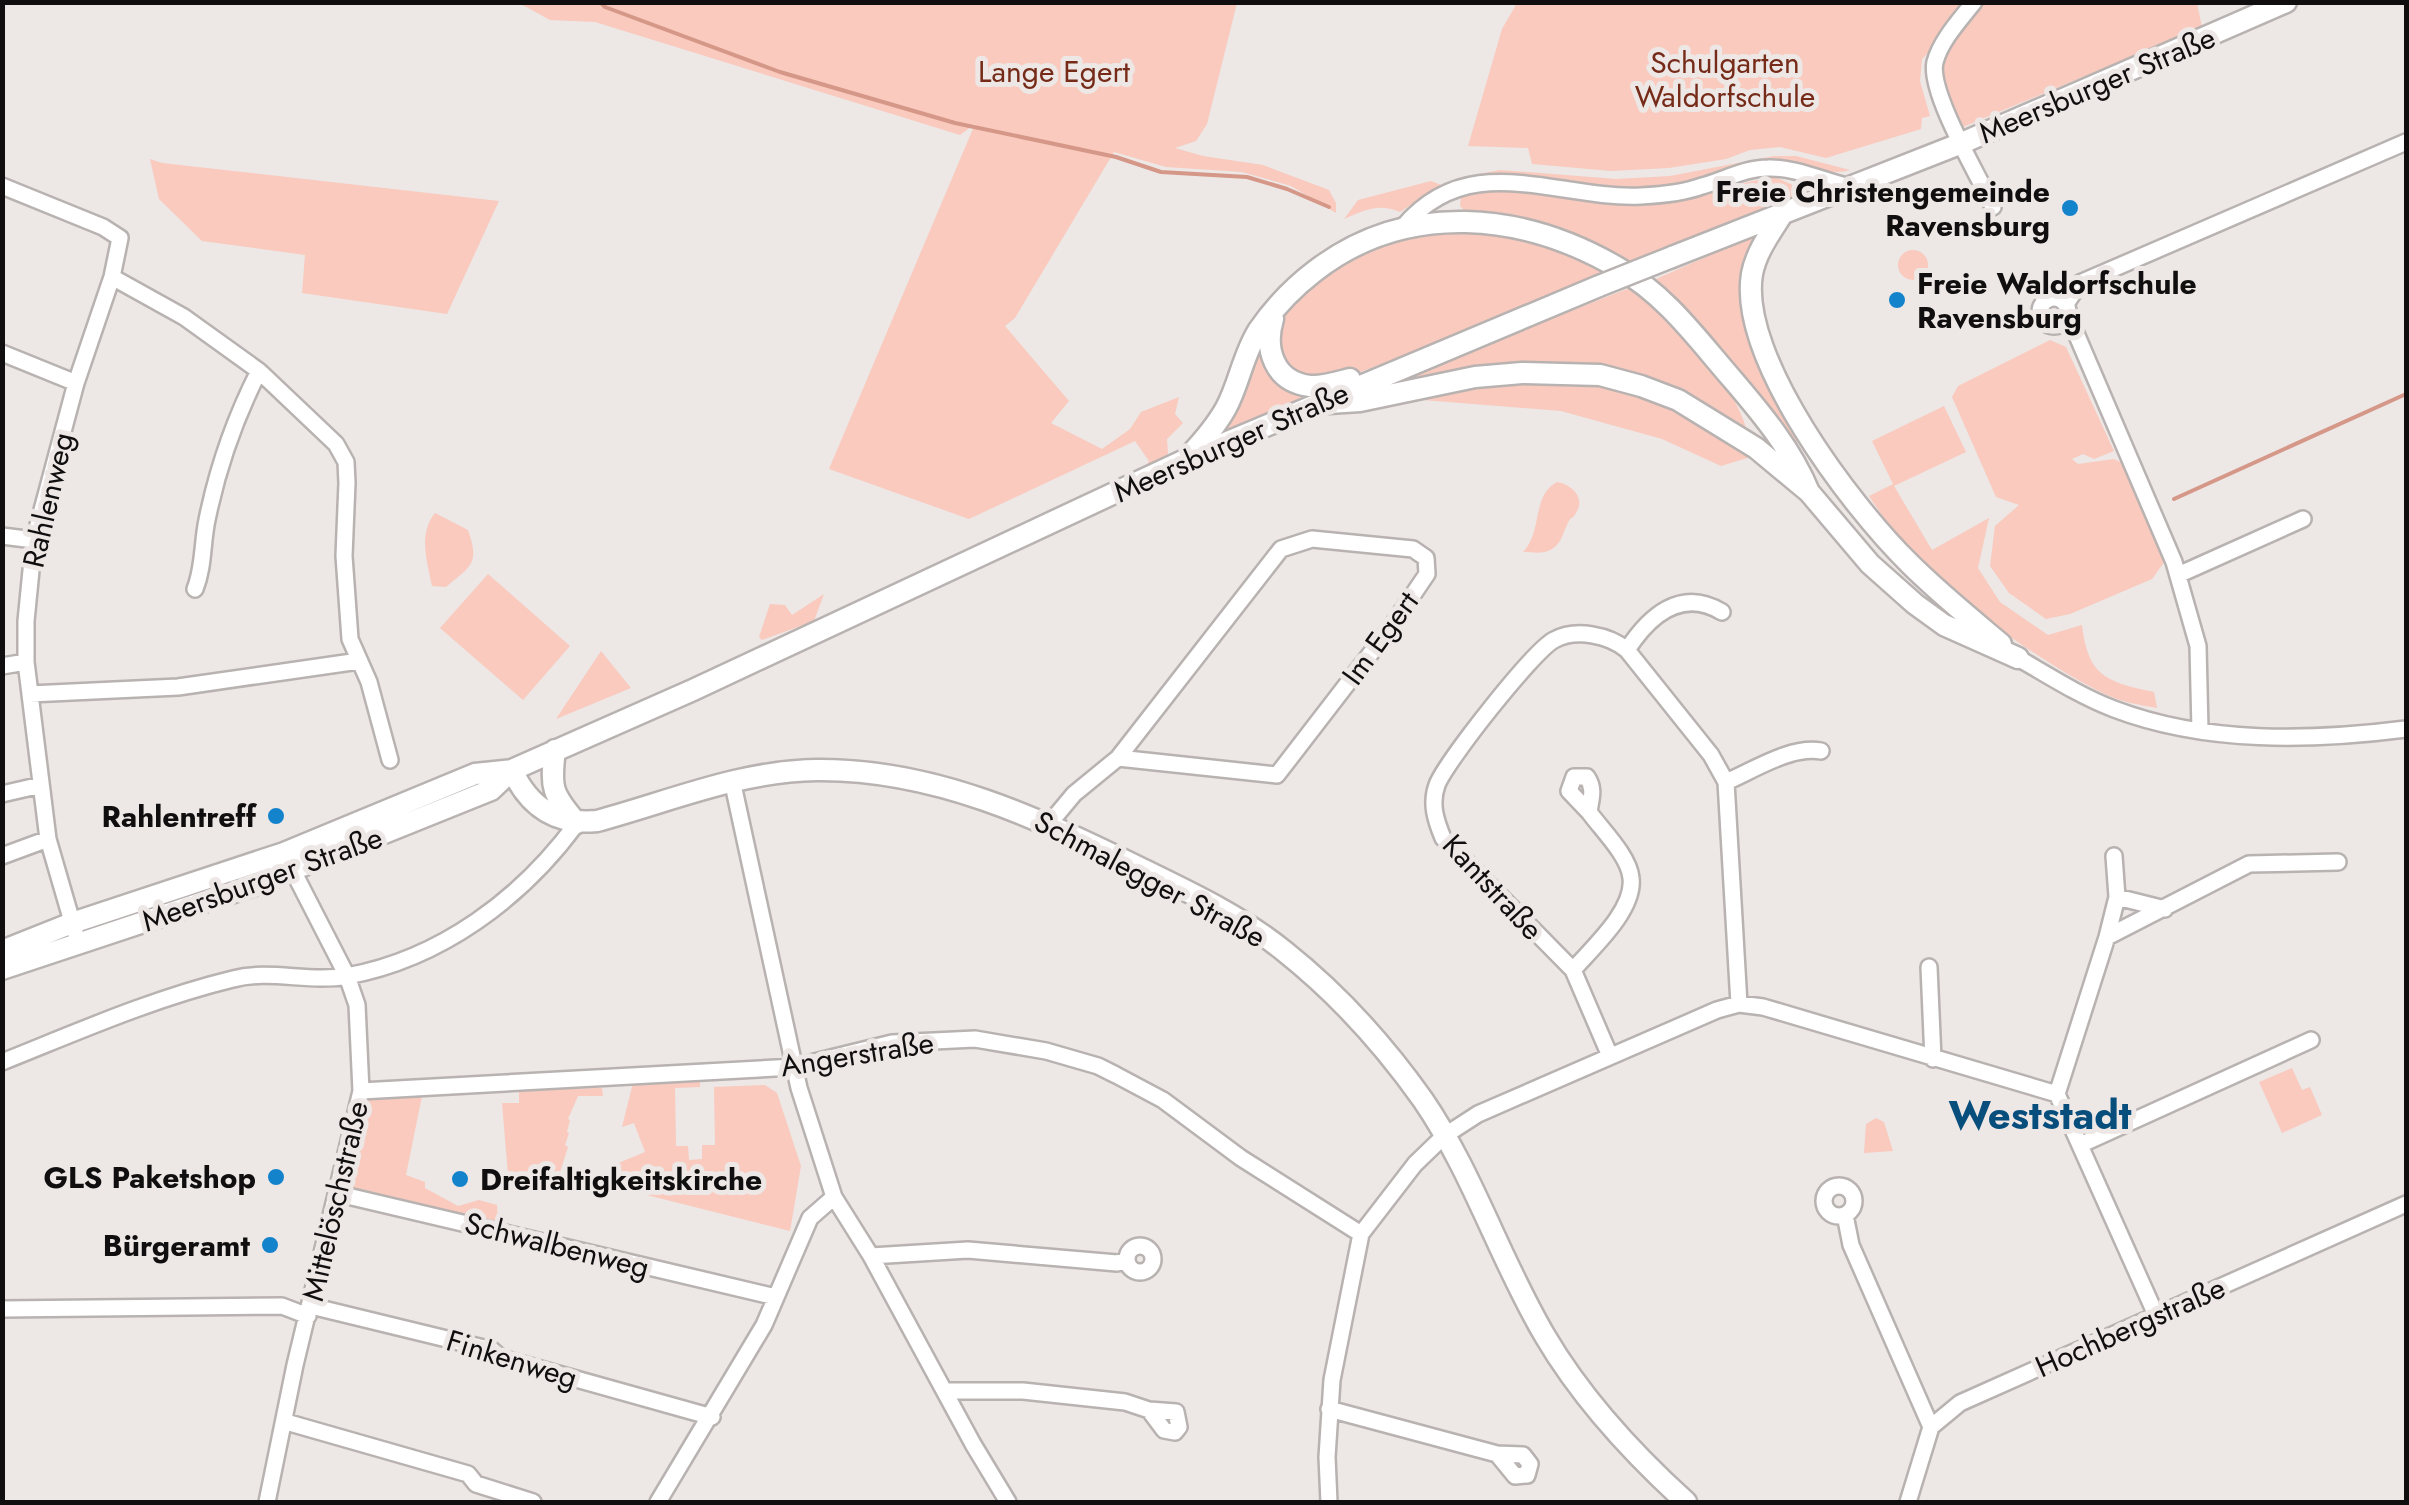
<svg xmlns="http://www.w3.org/2000/svg" width="2409" height="1505" viewBox="0 0 2409 1505" font-family="Jost,sans-serif">
<style>
.green{fill:#f9cabd}
.lines{fill:none;stroke-linecap:round;stroke-linejoin:round}
.stream{stroke:#d59787;stroke-width:4}
.minor-casing{stroke:#b8b2b1;stroke-width:20}
.tertiary-casing{stroke:#b8b2b1;stroke-width:25}
.minor{stroke:#fff;stroke-width:15}
.tertiary{stroke:#fff;stroke-width:20}
.tertiary-bridge-casing{stroke:#b8b2b1;stroke-width:25;stroke-linecap:butt}
.tertiary-bridge{stroke:#fff;stroke-width:20}
.poi-dot{fill:#1383cc;stroke:#ede7e6;stroke-width:4}
.labels{text-anchor:middle;dominant-baseline:central;stroke-width:10;stroke-linejoin:round;paint-order:stroke}
.park-label{font-size:30px;fill:#752b18;stroke:#ede7e6}
.street-label{font-size:30px;fill:#100e0e;stroke:#ede7e6}
.poi-label{font-size:30px;font-weight:bold;fill:#100e0e;stroke:#ede7e6;text-anchor:end}
.district-label{font-size:40px;font-weight:bold;fill:#074e7c;stroke:#ede7e6}
</style>
<rect width="100%" height="100%" fill="#ede7e6"/>
<!-- green -->
<path class="green" d="M519 3H1237L1207 124 1196 141 1175 148 1203 156 1263 165 1329 190 1336 203V213L1291 186 1242 172 1166 167 1114 152 1015 318 1005 326 1069 401 1051 423 1102 449 1130 429 1141 412 1179 397 1175 414 1183 423 1167 439 1168 454 1145 469 1149 461 1135 441 969 519 829 469 975 124 960 135 595 22 550 20Z
M1517 3H1967L1938 43 1922 59 1920 81 1930 116 1922 118 1921 129 1826 158 1780 147 1750 150 1726 159 1669 168 1611 171 1532 164 1528 148 1468 146 1502 29Z
M1978 3H2197L2202 27 1963 127 1942 79 1939 61Z
M1774 156H1796L1850 170C1824 178 1795 158 1767 159 1726 161 1690 187 1647 189 1580 192 1524 163 1456 182L1458 178 1500 170 1616 179 1670 176Z
M150 159 162 163 499 201 447 314 302 293 305 255 202 241 159 199Z
M1775 177 1808 192 1773 206 1672 257 1630 262 1560 229 1466 212 1460 206 1461 196C1529 180 1568 205 1631 205 1681 204 1726 184 1775 177Z
M1431 181 1441 185 1400 212C1378 203 1365 210 1344 219L1358 200Z
M1435 229 1521 237 1574 256 1613 277 1355 374 1302 378 1279 360 1276 319 1284 304 1353 251Z
M1769 229 1748 277 1801 440 1788 445 1656 279Z
M1898 265a15 15 0 1 1 30 0a15 15 0 1 1-30 0Z
M1632 287C1672 326 1736 379 1748 435L1620 373 1357 394Z
M2050 340 2066 347 2114 451 2094 459 2083 454 2072 459 2078 464 2114 459 2126 465 2165 561 2152 579 2070 614 2046 619 2009 593 1990 566 1995 526 2019 505 1996 497 1952 397 1958 386Z
M1259 341C1268 383 1282 381 1319 392L1212 439Z
M1574 379 1666 400 1754 456 1721 466 1662 439 1561 411 1423 400 1466 386Z
M1944 406 1966 452 1894 486 1932 550 1989 518 1978 568 2000 602 2048 635 2082 625C2088 676 2106 682 2154 692L2157 708C2139 705 2122 702 2105 694 2051 669 1956 602 1916 558 1898 539 1883 517 1869 496L1893 484 1872 441Z
M1557 482C1571 484 1585 497 1577 511 1570 524 1573 512 1567 525 1562 535 1561 546 1548 551 1541 554 1530 552 1523 552 1543 532 1531 496 1557 482Z
M435 513 468 530C480 564 471 566 446 587L432 586C427 561 418 534 435 513Z
M488 574 570 646 523 700 440 628Z
M824 594 814 621 762 640 759 637 770 604 785 605 792 615Z
M601 651 631 688 556 719Z
M2292 1068 2302 1090 2310 1087 2322 1115 2282 1133 2259 1082Z
M700 1081V1087L675 1088 676 1146H688L689 1160 702 1159V1145H715L714 1087 765 1085 777 1093 801 1166 790 1231 611 1186 616 1164 645 1152 634 1123 622 1127 633 1083Z
M424 1086 406 1175 425 1182V1188L458 1206 479 1200 497 1205 498 1230 339 1194 361 1091Z
M602 1088 603 1096H578L568 1119 570 1120 567 1132 569 1133 565 1145 568 1147 555 1188 508 1175 502 1103H519V1090Z
M1876 1118 1884 1122 1893 1151 1864 1153 1866 1124Z"/>
<g class="lines">
<!-- stream -->
<path class="stream" d="M600 2 605 7 780 72 955 123 1116 157 1161 172 1247 177 1287 189 1329 207
M2174 499 2406 394"/>
<defs>
<path id="minor" d="M1974 2C1960 20 1941 40 1935 62 1928 92 1979 176 1993 207
M2 186 103 227 120 238 112 277 76 383 34 540 26 621V662L48 839 75 932
M1403 227C1470 147 1557 200 1641 196 1662 195 1683 193 1702 186 1724 180 1745 168 1768 168 1795 167 1824 181 1850 187
M112 277 184 317 259 371 336 444 346 462 347 483 344 556 350 639 369 682 390 760
M2040 312a14 14 0 1 1 28 0a14 14 0 1 1-28 0Z
M2066 304 2080 283 2406 142
M2064 321 2075 331 2174 562 2198 646 2200 730
M2 353 76 383
M2 536 34 540
M2178 575 2303 519
M195 589C204 567 202 543 207 520 218 466 234 420 259 371
M1627 650C1649 616 1681 587 1722 612
M2018 658C2049 676 2080 696 2114 709 2206 744 2311 741 2406 729
M2 666 26 662
M30 694 178 687 359 661
M732 780 799 1088 834 1197 871 1256 973 1444 1008 1502
M1726 782C1754 770 1790 746 1821 751
M2 794 41 785
M1049 824 1074 794 1118 758 1277 775 1391 627 1427 574 1426 558 1413 549 1312 539 1281 549 1118 758
M2 856 48 839
M2117 897 2165 909
M2107 937 2249 864 2338 862
M1929 967 1933 1059
M1573 970C1592 948 1635 910 1631 878 1629 856 1602 830 1589 812 1591 798 1595 789 1587 777H1574L1569 791 1589 812
M1610 1056 1573 970 1443 838C1436 821 1430 804 1437 785 1445 763 1533 651 1554 640 1576 628 1609 635 1627 650L1711 755 1726 782 1739 1004
M2 1062C77 1032 154 998 233 979 270 969 309 983 347 976 441 959 522 898 577 823
M361 1091 794 1067 892 1043 975 1039 1046 1051 1098 1066 1116 1075 1163 1100 1241 1158 1361 1234
M2057 1094 2107 937 2117 897 2114 856
M2080 1145 2311 1040
M1824 1201a15 15 0 1 1 30 0a15 15 0 1 1-30 0Z
M339 1194 776 1297
M1845 1215 1851 1245 1931 1427
M1127 1259a13 13 0 1 1 26 0a13 13 0 1 1-26 0Z
M871 1256 968 1250 1117 1263 1127 1260
M311 1306 492 1350 501 1358 712 1417
M2 1309 282 1306 308 1316
M945 1391H1023L1125 1402 1149 1410 1176 1412 1179 1427 1175 1432 1164 1430 1149 1410
M1329 1409 1497 1454 1523 1455 1530 1464 1527 1475 1515 1476 1497 1454
M286 1422 468 1474 476 1484 533 1502
M267 1502 295 1365 361 1091 357 1005 347 976 289 863
M658 1502 764 1325 810 1218 834 1197
M1329 1502 1327 1457 1332 1380 1361 1234 1415 1164 1444 1136 1478 1114 1717 1010 1739 1004 1763 1007 2057 1094 2156 1315
M1908 1502 1931 1427 1960 1403 2406 1204"/>
<path id="tertiary" d="M1783 213C1771 232 1756 252 1752 274 1738 358 1852 507 1909 563 1938 592 1970 618 2001 644
M1672 257 1962 143 2286 2
M1273 319C1264 349 1274 382 1310 386 1323 387 1338 382 1350 379
M1329 403 1360 401 1475 377 1522 373 1600 375 1641 386 1678 400 1756 448 1809 492 1870 564 1915 604 1944 625 2018 658
M1189 456C1203 441 1216 426 1226 408 1239 384 1243 355 1258 331 1273 309 1294 287 1315 271 1407 200 1524 212 1620 269 1667 296 1698 340 1733 380 1762 414 1792 450 1809 492
M555 750C550 788 552 794 577 823
M512 770C529 807 556 825 597 821 671 801 740 771 817 770 935 769 1037 818 1140 868 1189 892 1241 916 1284 951 1337 993 1384 1045 1423 1100 1473 1173 1500 1260 1545 1336 1582 1399 1632 1453 1686 1502
M2 951 72 923 284 853 475 774 512 770
M2 969 255 885 491 790 512 770 693 690 1187 459 1599 286"/>
</defs>
<!-- minor casing -->
<use href="#minor" class="minor-casing"/>
<!-- tertiary casing -->
<use href="#tertiary" class="tertiary-casing"/>
<!-- minor -->
<use href="#minor" class="minor"/>
<!-- tertiary -->
<use href="#tertiary" class="tertiary"/>
<defs>
<path id="tertiary-bridge" d="M1599 286 1672 257"/>
</defs>
<!-- tertiary-bridge casing -->
<use href="#tertiary-bridge" class="tertiary-bridge-casing"/>
<!-- tertiary-bridge -->
<use href="#tertiary-bridge" class="tertiary-bridge"/>
</g>
<!-- markers -->
<g class="poi-dot">
<circle cx="2070" cy="208" r="10"/>
<circle cx="1897" cy="300" r="10"/>
<circle cx="276" cy="816" r="10"/>
<circle cx="276" cy="1177" r="10"/>
<circle cx="460" cy="1179" r="10"/>
<circle cx="270" cy="1245" r="10"/>
</g>
<g class="labels">
<!-- park labels -->
<g class="park-label">
<text x="1725" y="62">Schulgarten<tspan x="1725" dy="34">Waldorfschule</tspan></text>
<text x="1054" y="71">Lange Egert</text>
</g>
<!-- street labels -->
<g class="street-label">
<text transform="translate(2097 85) rotate(-23)">Meersburger Straße</text>
<text transform="translate(1231 442) rotate(-24)">Meersburger Straße</text>
<text transform="translate(48 500) rotate(-77)">Rahlenweg</text>
<text transform="translate(1380 638) rotate(-54)">Im Egert</text>
<text transform="translate(262 879) rotate(-20)">Meersburger Straße</text>
<text transform="translate(1150 879) rotate(28)">Schmalegger Straße</text>
<text transform="translate(1493 887) rotate(47)">Kantstraße</text>
<text transform="translate(857 1054) rotate(-9)">Angerstraße</text>
<text transform="translate(335 1201) rotate(-77)">Mittelöschstraße</text>
<text transform="translate(557 1245) rotate(14)">Schwalbenweg</text>
<text transform="translate(2130 1327) rotate(-24)">Hochbergstraße</text>
<text transform="translate(512 1359) rotate(17)">Finkenweg</text>
</g>
<!-- poi labels -->
<g class="poi-label">
<text x="2050" y="191">Freie Christengemeinde<tspan x="2050" dy="34">Ravensburg</tspan></text>
<text x="1917" y="283" text-anchor="start">Freie Waldorfschule<tspan x="1917" dy="34">Ravensburg</tspan></text>
<text x="256" y="816">Rahlentreff</text>
<text x="256" y="1177">GLS Paketshop</text>
<text x="480" y="1179" text-anchor="start">Dreifaltigkeitskirche</text>
<text x="250" y="1245">Bürgeramt</text>
</g>
<!-- district labels -->
<g class="district-label">
<text x="2040" y="1115">Weststadt</text>
</g>
</g>
<!-- border -->
<rect width="2409" height="1505" fill="none" stroke="#100e0e" stroke-width="10"/>
</svg>
